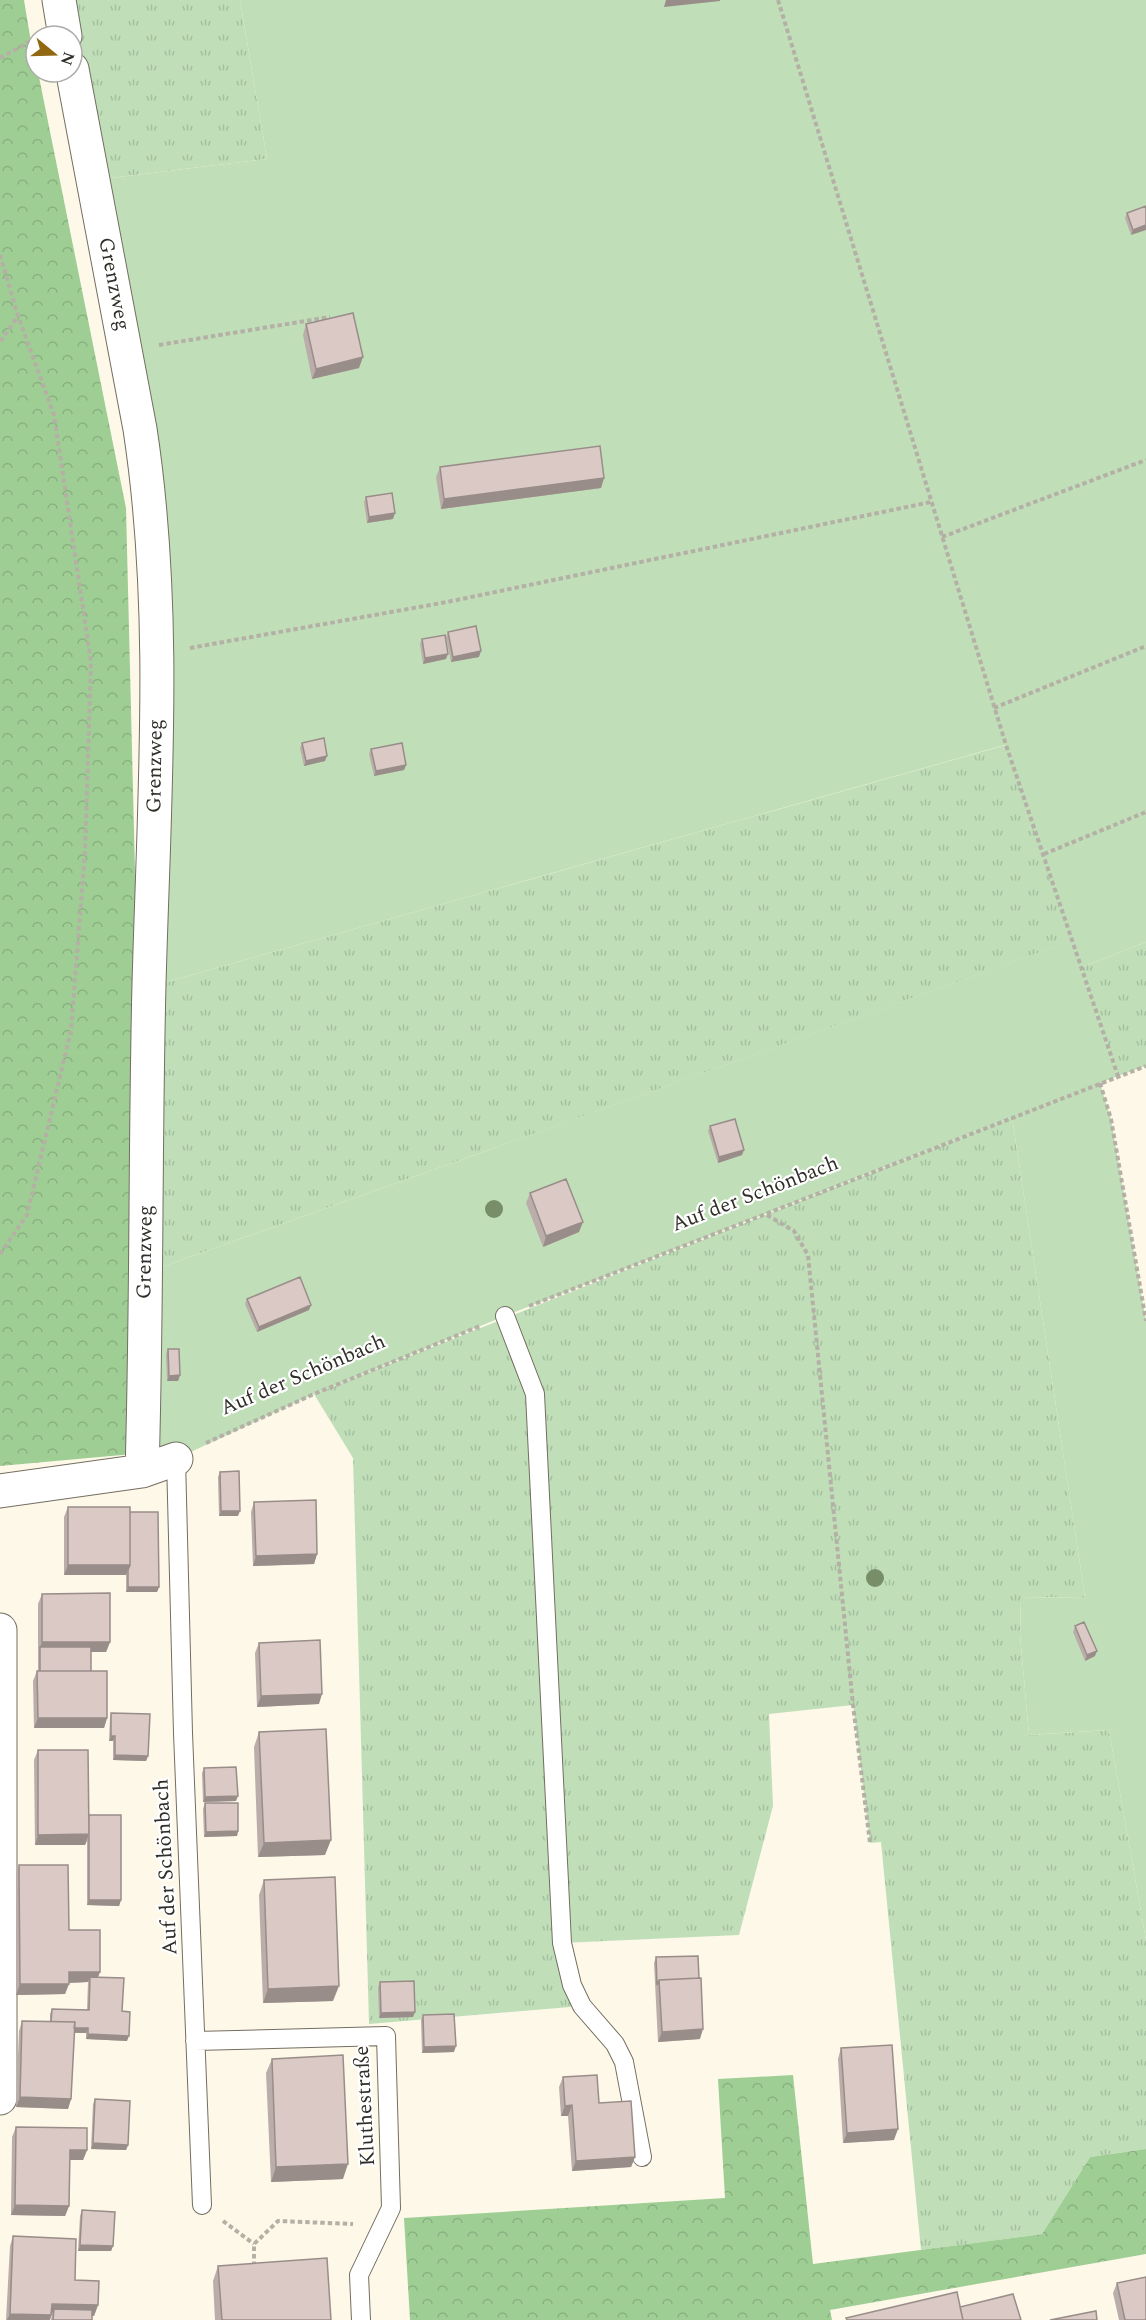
<svg xmlns="http://www.w3.org/2000/svg" width="1146" height="2320" viewBox="0 0 1146 2320" font-family="Spectral,serif">
<style>
.grass{fill:url(#grass-tufts)}
.forest{fill:url(#forest-crowns)}
.garden{fill:#c0dfb9}
.lines{fill:none;stroke-linecap:round;stroke-linejoin:round}
.service-casing{stroke:#736e61;stroke-width:20}
.minor-casing{stroke:#736e61;stroke-width:35}
.path{stroke:#b5b0a5;stroke-width:4;stroke-dasharray:4.5 3;stroke-linecap:butt}
.service{stroke:#fff;stroke-width:18}
.minor{stroke:#fff;stroke-width:33}
.tree{fill:#778e69}
.wall{fill:#bbada9}
.shaded-wall{fill:#998d89}
.building{fill:#dac9c4;stroke:#998d89;stroke-width:1.5}
.labels{text-anchor:middle;dominant-baseline:central;stroke-width:4.5;stroke-linejoin:round;paint-order:stroke}
.street-label{font-size:21px;fill:#302e28;stroke:#fff}
</style>
<defs>
<pattern id="grass-tufts" width="24" height="20" patternUnits="userSpaceOnUse" patternTransform="scale(1.5)"><rect width="24" height="20" fill="#c0dfb9"/><path d="M3 7l-1-3M5 7V3M7 7l1-3M15 17l-1-3M17 17v-4M19 17l1-3" fill="none" stroke="#a5c09f"/></pattern>
<pattern id="forest-crowns" width="20" height="18" patternUnits="userSpaceOnUse" patternTransform="scale(1.5)"><rect width="20" height="18" fill="#9fce95"/><path d="M2 6a3 3 0 1 1 6 0M12 15a3 3 0 1 1 6 0" fill="none" stroke="#89b180"/></pattern>
</defs>
<rect width="100%" height="100%" fill="#fef8e9"/>
<!-- grass -->
<path class="grass" d="M59 0H240L267 159 94 180 72 69V36Z
M1006 745 1072 941 145 1273 149 987Z
M1146 942V1066L1118 1076 1080 968Z
M1012 1117 1085 1597 1021 1598 1020 1635 1029 1735 1109 1730 1146 1940V2149L1090 2157 1042 2234 921 2250 881 1842 870 1843 853 1705 769 1714 773 1806 739 1935 562 1943 582 2006 369 2024 353 1458 314 1394Z"/>
<!-- forest -->
<path class="forest" d="M0 0H24L36 72H38L126 508 145 1273 144 1453 0 1466Z
M793 2075 813 2264 1042 2234 1090 2157 1146 2149V2254L830 2310 832 2320H410L404 2218 725 2198 718 2079Z"/>
<!-- garden -->
<path class="garden" d="M240 0H1146V942L1080 968 1118 1076 1100 1083 1111 1119 1146 1321V1940L1109 1730 1029 1735 1020 1635 1021 1598 1085 1597 1012 1117 505 1316 314 1394 176 1459 142 1471 145 1273 1071 941 1005 745 149 987 156 654 94 180 267 159Z"/>
<g class="lines">
<defs>
<path id="service" d="M505 1316 535 1394 562 1943 572 1985 582 2006 615 2044 624 2062 642 2157
M176 1459 183 1733 202 2205
M195 2041 386 2036 391 2208 359 2275 361 2320"/>
<path id="minor" d="M59 0 65 36
M72 69 140 429C168 612 154 799 149 984 145 1146 147 1309 142 1471
M0 1491 142 1471 176 1459
M0 1630V2098"/>
</defs>
<!-- service casing -->
<use href="#service" class="service-casing"/>
<!-- minor casing -->
<use href="#minor" class="minor-casing"/>
<!-- path -->
<path class="path" d="M778 0 1006 745 1118 1076
M0 58 31 41
M0 255 18 316 0 342
M159 345 330 317
M942 537 1146 460
M190 648 447 602 931 502
M994 708 1146 646
M1044 854 1146 812
M1100 1083 1111 1119 1146 1321
M767 1215 794 1231 808 1255 853 1705 870 1843
M0 1254 27 1215 71 1030 85 852 91 662 54 415 18 316
M529 1306 1146 1066
M206 1443 314 1394 480 1326
M223 2221 254 2244
M254 2266V2244L278 2221 353 2224"/>
<!-- service -->
<use href="#service" class="service"/>
<!-- minor -->
<use href="#minor" class="minor"/>
</g>
<!-- trees -->
<g class="tree">
<circle cx="494" cy="1209" r="9"/>
<circle cx="875" cy="1578" r="9"/>
</g>
<!-- wall -->
<path class="wall" d="M1146 206 1131 235 1125 218 1127 213Z
M306 324 359 368 312 379 303 335Z
M440 467 604 478 601 488 441 509 436 477Z
M366 497 393 519 367 523 364 502Z
M448 632 479 657 451 662 446 637Z
M422 639 446 659 423 664 420 644Z
M302 743 325 761 304 766 300 748Z
M371 749 406 765 404 770 374 776 369 754Z
M710 1126 742 1155 718 1163 708 1131Z
M530 1193 579 1232 543 1247 526 1203Z
M247 1299 309 1310 257 1332 245 1304Z
M168 1349 180 1375 178 1381H167L166 1354Z
M220 1472 238 1516H219L218 1477Z
M254 1502 317 1554 314 1564 253 1566 251 1512Z
M68 1507 130 1512 159 1587 157 1592H126V1575H64V1517Z
M42 1594 110 1642 106 1652H91V1671L107 1718 104 1728H34L33 1681 37 1671H38V1604Z
M1075 1626 1095 1656 1085 1661 1073 1632Z
M259 1643 319 1704 257 1707 255 1653Z
M111 1713 148 1756 146 1761 113 1760V1741H109L110 1718Z
M259 1732 325 1855 258 1857 254 1747Z
M38 1750 89 1815 121 1900 119 1906 87 1905V1841L85 1845H35L34 1760Z
M204 1768 236 1801 203 1802 202 1773Z
M205 1803 238 1831 237 1836 204 1837 203 1809Z
M19 1865 100 1972 98 1977 122 2011 127 2041 86 2039V2033H74L71 2099 68 2109 16 2107 19 2031 22 2021 50 2022V2014L52 2009 87 2010 88 1982 69 1983 65 1994 16 1995V1876Z
M264 1880 333 2001 263 2003 259 1895Z
M656 1957 700 2039 658 2042 654 1963Z
M380 1982 413 2017 379 2018 378 1987Z
M423 2015 454 2052 422 2053 421 2020Z
M841 2048 894 2140 843 2143 838 2059Z
M272 2059 343 2179 271 2182 266 2073Z
M563 2077 599 2103 635 2157 631 2167 572 2171 568 2116H561L559 2087Z
M95 2099 128 2145 126 2150 91 2149 93 2104Z
M16 2127 87 2150 83 2160H70L69 2206 65 2216 11 2215 12 2137Z
M82 2210 113 2246 111 2251H78L80 2216Z
M13 2236 75 2280 98 2305 94 2316H92V2320H51L52 2314 50 2320H6L10 2246Z
M218 2266 331 2320H215L213 2281Z
M1117 2283 1146 2320H1119L1113 2293Z"/>
<!-- shaded-wall -->
<path class="shaded-wall" d="M666 0H720V1L664 7Z
M1146 225V230L1131 235 1133 230Z
M363 357 359 368 312 379 316 369Z
M604 478 601 488 441 509 444 499Z
M395 513 393 519 367 523 369 517Z
M481 651 479 657 451 662 453 657Z
M448 654 446 659 423 664 425 658Z
M327 756 325 761 304 766 306 761Z
M406 765 404 770 374 776 376 771Z
M744 1150 742 1155 718 1163 719 1157Z
M583 1222 579 1232 543 1247 546 1236Z
M311 1305 309 1310 257 1332 259 1327Z
M180 1375 178 1381H167L169 1376Z
M221 1511H240L238 1516H219Z
M317 1554 314 1564 253 1566 256 1556Z
M68 1565H130L126 1575H64Z
M128 1587H159L157 1592H126Z
M42 1642H110L106 1652H40V1647L38 1652Z
M1097 1651 1095 1656 1085 1661 1087 1655Z
M322 1694 319 1704 257 1707 261 1696Z
M38 1718H107L104 1728H34Z
M111 1736H115L113 1741H109Z
M115 1755 148 1756 146 1761 113 1760Z
M238 1796 236 1801 203 1802 205 1797Z
M238 1831 237 1836 204 1837 206 1832Z
M89 1834 85 1845H35L38 1835Z
M331 1840 325 1855 258 1857 264 1843Z
M89 1900H121L119 1906 87 1905Z
M69 1972H100L96 1982 90 1977 88 1982 65 1983Z
M20 1984H69L65 1994 16 1995Z
M339 1986 333 2001 263 2003 268 1989Z
M415 2012 413 2017 379 2018 381 2013Z
M51 2027 88 2028 86 2033 49 2032Z
M703 2029 700 2039 658 2042 662 2032Z
M88 2034 129 2036 127 2041 86 2039Z
M456 2046 454 2052 422 2053 424 2047Z
M20 2097 71 2099 68 2109 16 2107Z
M572 2105 568 2116H561L565 2106Z
M898 2129 894 2140 843 2143 847 2133Z
M93 2143 128 2145 126 2150 91 2149Z
M70 2150H87L83 2160H67Z
M635 2157 631 2167 572 2171 576 2161Z
M348 2164 343 2179 271 2182 276 2167Z
M15 2205 69 2206 65 2216 11 2215Z
M80 2245 113 2246 111 2251H78Z
M52 2304 98 2305 94 2316 53 2314 54 2309 52 2314Z
M10 2314 51 2315 50 2320H7Z"/>
<!-- building -->
<path class="building" d="M1146 206V225L1133 230 1127 213Z
M353 313 363 357 316 369 306 324Z
M600 446 604 478 444 499 440 467Z
M392 493 395 513 369 517 366 497Z
M476 626 481 651 453 657 448 632Z
M445 635 448 654 425 658 422 639Z
M324 738 327 756 306 761 302 743Z
M402 743 406 765 376 771 371 749Z
M735 1119 744 1150 719 1157 710 1126Z
M566 1179 583 1222 546 1236 530 1193Z
M300 1277 311 1305 259 1327 247 1299Z
M168 1349H179L180 1375 169 1376Z
M239 1471 240 1511H221L220 1472Z
M316 1500 317 1554 256 1556 254 1502Z
M68 1507H130V1565H68Z
M130 1512H158L159 1587H128V1570L130 1565Z
M110 1593V1642H42V1594Z
M1084 1622 1097 1651 1087 1655 1075 1626Z
M320 1640 322 1694 261 1696 259 1643Z
M40 1647H91V1671H40Z
M37 1671H107V1718H38Z
M111 1713 150 1714 148 1756 115 1755V1736H111Z
M326 1729 331 1840 264 1843 259 1732Z
M38 1750H88L89 1834 38 1835Z
M236 1767 238 1796 205 1797 204 1768Z
M205 1803H238V1831L206 1832Z
M89 1815H121V1900H89Z
M19 1865H68L69 1930H100V1972H69V1984H20Z
M335 1877 339 1986 268 1989 264 1880Z
M698 1956 699 1978 659 1980 657 1985 656 1957Z
M90 1977 124 1978 122 2011 130 2012 129 2036 88 2034V2028H74L75 2022H51L52 2009 89 2010Z
M701 1978 703 2029 662 2032 659 1980Z
M414 1981 415 2012 381 2013 380 1982Z
M454 2014 456 2046 424 2047 423 2015Z
M22 2021 75 2022 71 2099 20 2097Z
M892 2045 898 2129 847 2133 841 2048Z
M343 2055 348 2164 276 2167 272 2059Z
M597 2075 599 2103 631 2101 635 2157 576 2161 572 2105 565 2106 563 2077Z
M95 2099 130 2101 128 2145 93 2143Z
M16 2127 87 2128V2150H70L69 2206 15 2205Z
M82 2210 115 2212 113 2246 80 2245Z
M13 2236 76 2239 75 2280 99 2281 98 2305 52 2304 51 2315 10 2314Z
M327 2258 331 2320H222L218 2266Z
M1146 2277V2320H1125L1117 2283Z
M957 2292 963 2320H847L846 2318Z
M1013 2294 1021 2320H963L960 2307Z
M54 2309 92 2310V2320H53Z
M1096 2311 1097 2320H1050Z"/>
<g class="labels">
<!-- street labels -->
<g class="street-label">
<text transform="translate(114 284) rotate(79)">Grenzweg</text>
<text transform="translate(155 766) rotate(-89)">Grenzweg</text>
<text transform="translate(755 1194) rotate(-21)">Auf der Schönbach</text>
<text transform="translate(145 1252) rotate(-89)">Grenzweg</text>
<text transform="translate(303 1375) rotate(-23)">Auf der Schönbach</text>
<text transform="translate(166 1867) rotate(-93)">Auf der Schönbach</text>
<text transform="translate(365 2106) rotate(-93)">Kluthestraße</text>
</g>
</g>
<!-- north arrow -->
<g transform="translate(54 54) rotate(109)"><circle r="28" fill="#ffffff" stroke="#acaba9" stroke-width="1.5"/>
<path d="M0-4.5L10 22L0 15L-10 22Z" fill="#926912"/>
<text y="-9" font-size="16" font-weight="bold" text-anchor="middle" fill="#302e28">N</text>
</g>
</svg>
